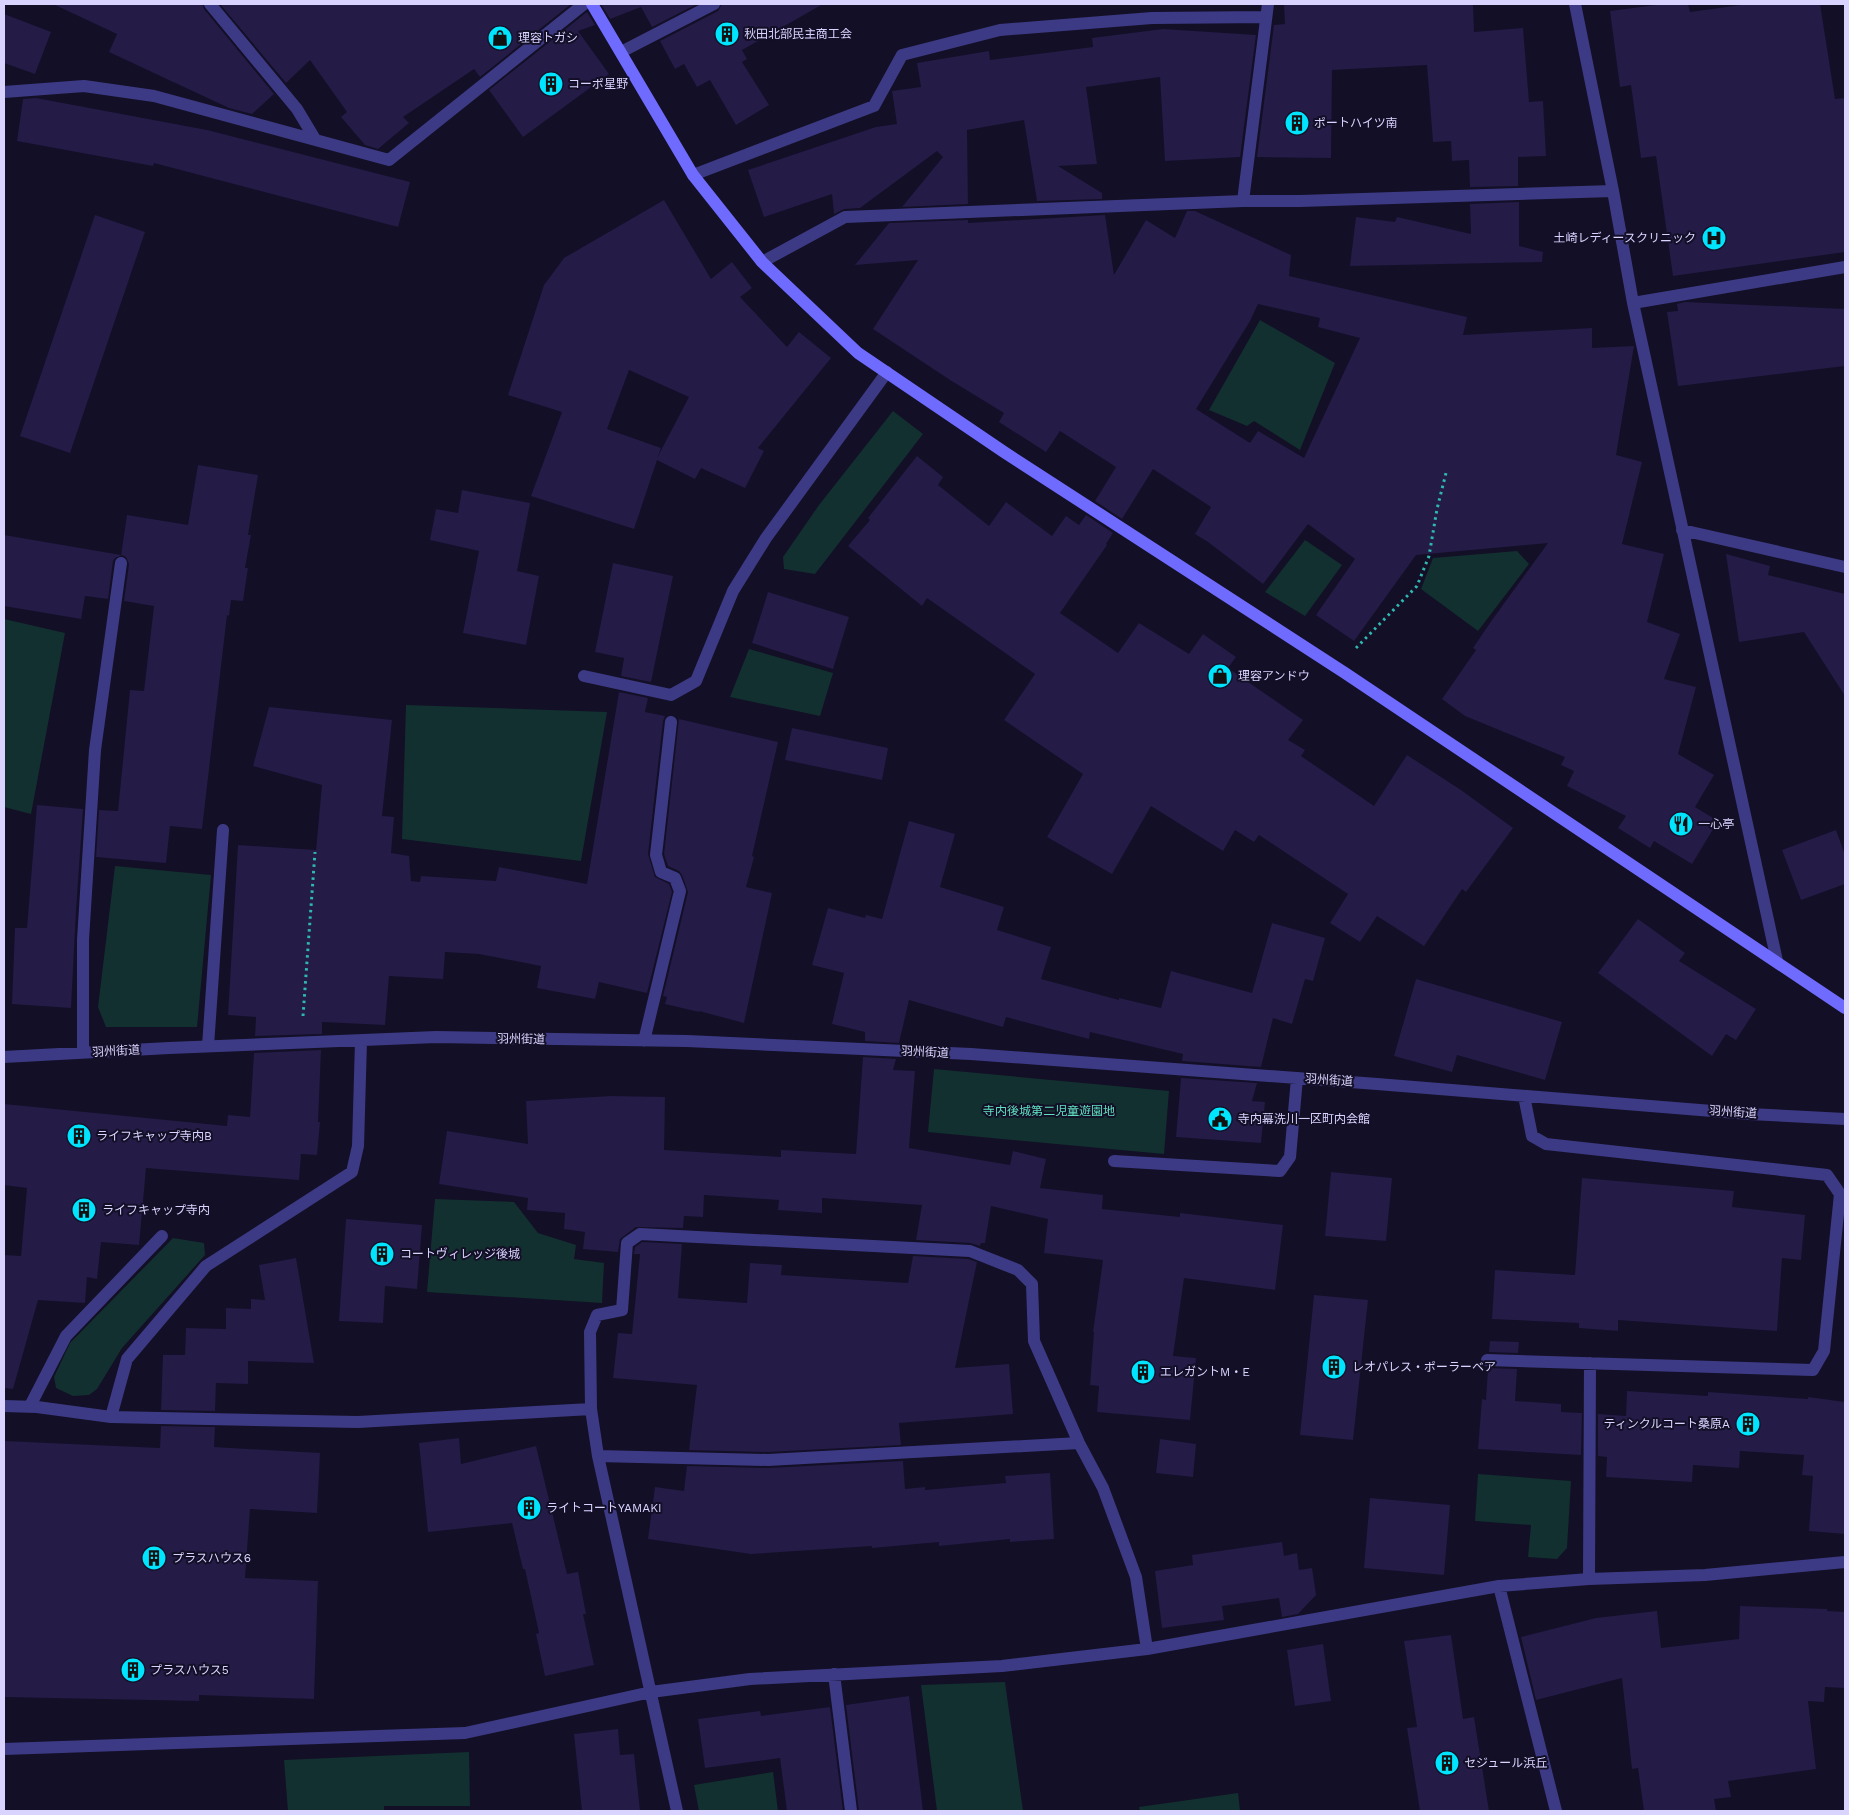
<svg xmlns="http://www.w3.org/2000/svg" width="1849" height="1815" viewBox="0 0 1849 1815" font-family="'Work Sans','Noto Sans JP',sans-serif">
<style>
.green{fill:#12302f}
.building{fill:#241b47;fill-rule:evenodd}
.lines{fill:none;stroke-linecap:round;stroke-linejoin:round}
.path{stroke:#2fb8b0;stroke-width:3;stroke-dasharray:2.5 4;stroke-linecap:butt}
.street{stroke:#3d3a85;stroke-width:12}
.secondary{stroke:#6f6bff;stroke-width:12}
.labels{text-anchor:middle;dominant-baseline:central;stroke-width:4;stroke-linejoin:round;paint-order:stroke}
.poi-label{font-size:12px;fill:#d9d4ff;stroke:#130f26;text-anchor:start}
.street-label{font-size:12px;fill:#d9d4ff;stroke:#130f26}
.park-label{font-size:12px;fill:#5fe0c0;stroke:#130f26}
</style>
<rect width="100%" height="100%" fill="#130f26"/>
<!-- green -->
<path class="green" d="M1260 320 1335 363 1300 450 1254 421 1247 426 1209 410Z
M893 411 923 434 815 574 784 569 783 557 819 505Z
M1305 540 1342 565 1305 616 1265 592Z
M1517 551 1529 564 1478 631 1421 589 1433 558Z
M4 619 65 633 31 814 4 807Z
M749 649 833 673 820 716 730 697Z
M406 705 607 712 581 861 402 839Z
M115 866 211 875 197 1027H106L98 1007Z
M934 1069 1169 1091 1164 1154 928 1132Z
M435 1199 514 1202 538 1233 576 1245 574 1259 604 1263 602 1303 427 1292Z
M173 1238 204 1243 205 1255 122 1348 97 1389 89 1395 73 1396 56 1388 54 1377 70 1343Z
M1478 1474 1571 1481 1567 1548 1557 1559 1528 1557 1531 1525 1475 1521Z
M1005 1682 1023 1811H937L921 1685Z
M469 1752 470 1806H384V1811H288L284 1760Z
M773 1772 778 1811H699L694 1785Z
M1238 1793 1240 1811H1140L1139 1807Z"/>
<!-- building -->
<path class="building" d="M53 4H202L204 9 274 94 252 114 229 108 109 52 117 34Z
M220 4H571L480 77 474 69 403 117 409 123 378 149 365 145 341 117 347 112 310 60 286 83Z
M601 4H697L652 27 641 7 610 19Z
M722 4H823L742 50 747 59 742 62 769 105 736 125 710 80 697 87 684 64 675 69 660 41 718 11Z
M1284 4H1473L1474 32 1523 28 1529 102 1543 101 1546 156 1518 157V186L1470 187 1469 160 1452 161 1451 141 1433 142 1427 65 1332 70 1331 158 1257 157 1274 25 1285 24Z
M1663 4H1688L1690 12 1748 4H1820L1835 99 1845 98V252L1673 276 1656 156 1641 158 1631 85 1620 87 1610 11Z
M587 12 595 25 578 31 609 74 523 137 489 90Z
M4 14 51 32 35 74 4 63Z
M1163 29 1256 35 1240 157 1165 161 1160 77 1086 87 1097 164 1058 166 1102 193V199L1037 201 1024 120 967 130 968 204 902 207 943 157 937 151 860 208 844 209 834 214 832 194 764 217 748 170 876 127 897 124 892 91 921 87 917 63 989 51 990 60 1093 47 1092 38Z
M36 98 207 130 410 182 398 227 154 163 153 166 17 141 23 99Z
M664 200 711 279 732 262 752 288 740 297 787 347 799 332 831 358 758 448 764 451 745 488 701 468 695 479 657 460 634 529 531 496 562 412 508 395 544 285 564 258ZM629 370 689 397 657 458 661 448 607 429Z
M1519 202V246L1543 252 1542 262 1350 266 1356 217 1395 222 1397 217 1471 234 1470 204Z
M1187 211H1195L1291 255 1289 276 1467 317 1463 335 1592 328V348L1634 346 1616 455 1642 462 1622 544 1664 554 1647 622 1680 634 1664 679 1696 687 1678 754 1714 775 1695 807 1718 821 1692 864 1654 841 1650 848 1618 828 1626 816 1567 786 1574 771 1561 765 1565 757 1465 716 1442 699 1476 650 1473 648 1492 620 1548 543 1416 555 1354 641 1316 615 1355 559 1308 524 1263 584 1208 542 1195 534 1211 507 1153 469 1122 519 1095 501 1116 467 1060 431 1046 452 999 422 1004 413 950 380 873 329 918 260 855 265 889 223 968 220V223L1105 215 1114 275 1146 220 1175 238ZM1258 304 1320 318 1318 327 1360 338 1304 458 1258 431 1250 443 1196 409 1250 321Z
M95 215 145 232 70 453 20 436Z
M1685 302 1845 309V366L1678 386 1667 312 1678 311 1677 304Z
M917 456 943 477 938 485 989 526 1006 502 1052 536 1066 516 1079 525 1086 515 1113 533 1106 544 1107 545 1060 613 1118 653 1139 623 1189 654 1203 634 1236 657 1228 668 1303 720 1288 740 1305 750 1301 756 1374 806 1407 755 1461 790 1513 828 1466 892 1462 889 1424 946 1377 916 1360 942 1330 923 1348 894 1259 835 1254 842 1235 830 1223 851 1151 806 1112 874 1047 837 1083 774 1004 720 1035 674 927 598 922 606 848 546 870 520 868 518Z
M198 465 258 475 248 535H251L245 568H248L243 601 231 600 229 616 227 615 202 829 170 826 166 863 96 857 99 810 118 811 130 690 144 691 154 606 124 601 129 564 126 557 122 555 115 558 113 561 108 599 85 596 81 619 4 606V535L121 555 127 515 188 525Z
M462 490 530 503 517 571 539 576 526 645 463 633 479 551 430 540 436 509 458 513Z
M1726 554 1770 566 1768 575 1845 594V696L1804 632 1739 642Z
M613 563 673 576 651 682 621 676 624 658 595 652Z
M768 592 849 617 833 669 752 643Z
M619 692 648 698 645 712 665 716 663 721 648 854 655 877 669 884 672 892 647 993 599 982 595 999 537 988 541 966 479 954 445 952 443 979 389 976 385 1025 322 1022V1034L255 1036 256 1017 228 1015 238 845 316 850 322 785 253 766 269 707 392 720 382 816 394 817 391 853 409 856 411 881 420 882 421 876 496 881 499 867 587 884Z
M679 719 778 742 752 856 754 857 746 887 772 893 744 1023 699 1011V1012L665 1004 667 997 663 996 688 892 682 875 679 871 668 866 664 854Z
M792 728 888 748 882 780 785 760Z
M37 805 83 809 76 911 71 1008 12 1004 15 928H27Z
M909 821 955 834 940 887 1004 907 997 930 1051 947 1041 979 1119 1000V998L1161 1008 1171 971 1252 993 1272 923 1325 938 1313 981 1305 979 1292 1024 1273 1018 1261 1067 1182 1061 1183 1054 1090 1032 1089 1039 1006 1017 1003 1027 909 1000 899 1043 865 1041V1032L832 1024 844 973 812 965 828 908 865 918 866 915 882 919Z
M1836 830 1845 855V884L1801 900 1782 850Z
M1638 919 1685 953 1679 961 1756 1009 1736 1040 1726 1034 1712 1056 1598 973Z
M1416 979 1562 1022 1545 1080 1457 1055 1452 1072 1394 1056Z
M321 1050 318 1122H320L317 1155 301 1154 299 1180 146 1168 139 1245 101 1242 97 1279 87 1277 85 1303 38 1300 13 1389 4 1388V1255L21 1256 27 1188 4 1185V1104L227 1126 228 1115 250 1117 254 1053Z
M863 1057 896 1059 893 1070 915 1071 909 1148 1010 1165 1013 1151 1046 1159 1040 1188 1103 1195 1102 1209 1180 1217V1213L1283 1225 1275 1290 1184 1278 1173 1356 1196 1358 1190 1420 1097 1412 1099 1386 1090 1385 1094 1332H1093L1103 1260 1044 1253 1048 1219 991 1206 985 1243H981L980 1246 970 1243 916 1240 922 1205 822 1198V1213L778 1210 779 1200 704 1195 703 1217 684 1216 683 1228 636 1227 620 1239 618 1252 583 1249 585 1232 564 1229 565 1213 527 1210 528 1198 439 1184 447 1131 528 1144 526 1101 611 1096 665 1097 664 1150 781 1157V1150L856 1154Z
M1181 1078 1257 1083 1252 1101 1265 1102 1261 1143 1176 1137Z
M1331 1172 1392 1178 1386 1241 1325 1236Z
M1582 1178 1734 1191 1732 1207 1805 1215 1801 1260 1782 1258 1777 1331 1618 1320V1331L1579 1328V1323L1492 1319 1495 1270 1575 1275Z
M346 1219 422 1225 417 1289 385 1286 383 1323 339 1321Z
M642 1242 682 1244 678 1298 747 1303 750 1263 782 1265 781 1275 908 1283 913 1256 968 1259 977 1262 955 1368 1009 1364 1013 1414 899 1423 901 1445 768 1452 689 1450 697 1385 613 1378 618 1333 632 1334 640 1254H634L635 1247Z
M296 1258 314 1363 248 1361V1384L216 1383 215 1411 161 1410 163 1355H185L186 1328 226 1329V1308L251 1309V1299L265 1300 259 1265Z
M1314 1295 1368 1300 1353 1440 1300 1435Z
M1490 1341 1519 1342 1518 1353 1489 1352Z
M1488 1368 1517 1369 1515 1401 1561 1404V1412L1582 1413 1581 1455 1478 1449 1482 1399 1486 1400Z
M1627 1391 1708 1396V1392L1808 1399V1397L1845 1402V1534L1809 1531 1813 1476 1802 1475 1804 1455 1740 1451 1739 1468 1693 1465 1692 1482 1606 1477 1607 1457 1598 1456V1414L1626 1416Z
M161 1426 215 1427 214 1447 320 1453 317 1513 250 1509 245 1578 318 1581 314 1699 199 1695V1701L4 1697V1441L160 1448Z
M459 1438 461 1464 536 1446 567 1574 578 1572 586 1614H583L594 1665 545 1676 536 1634 539 1633 525 1569H523L512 1523 428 1532 419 1443Z
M1160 1439 1196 1444 1193 1477 1156 1473Z
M903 1461 905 1489 925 1487V1490L1006 1483 1005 1476 1050 1473 1054 1539 1010 1542V1539L939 1546V1542L872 1548V1546L751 1554 648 1539 655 1487 684 1491 687 1466 768 1468Z
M1370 1498 1450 1505 1444 1575 1364 1568Z
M1282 1542 1284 1556 1297 1553 1299 1570 1312 1568 1316 1595 1298 1614 1282 1617 1279 1598 1222 1606 1224 1620 1162 1628 1155 1571 1193 1565 1192 1555Z
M1740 1606 1827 1609V1611L1845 1612V1688L1825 1687 1824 1702 1808 1701 1816 1769 1728 1781 1731 1797 1714 1799 1716 1811H1644L1638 1768 1632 1769 1622 1678 1536 1700 1521 1637 1596 1618 1657 1611 1661 1648 1739 1639Z
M1451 1635 1463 1719 1474 1717 1489 1811H1420L1407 1728 1417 1727 1404 1641Z
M1323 1644 1331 1701 1295 1706 1287 1650Z
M909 1696 923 1811H859L846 1705Z
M830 1707 843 1811H787L780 1758 705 1768 698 1719 760 1711 761 1716Z
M618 1729 620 1755 634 1754 640 1811H582L574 1734Z"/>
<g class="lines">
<!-- path -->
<path class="path" d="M1356 648 1417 586 1429 556 1437 509 1446 473
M303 1016 315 852"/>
<!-- street -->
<path class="street" d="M210 4 297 109 315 139
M1575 4 1613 191 1633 303 1777 961
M621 52 714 4
M4 92 84 86 154 96 389 160 584 4
M693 175 874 106 902 55 1000 30 1152 18 1266 17
M1243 201 1268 4
M762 262 845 217 1243 201H1300L1613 191
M1633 303 1845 267
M1682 530 1845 567
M584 676 671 695 696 681 733 591 766 538 887 372
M644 1041 680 891 675 878 661 872 656 855 671 722
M208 1046 223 830
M83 1053V940L95 750 121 563
M4 1057 169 1048 436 1037 687 1041 971 1054 1377 1084 1749 1114 1845 1119
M1114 1161 1280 1171 1290 1157 1297 1078
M1487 1360 1813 1370 1824 1351 1840 1194 1827 1175 1546 1144 1532 1136 1524 1096
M4 1406 37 1407 111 1417 358 1422 591 1409
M30 1406 66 1336 162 1236
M111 1417 127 1359 206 1266 352 1172 358 1146 361 1041
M598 1456 768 1460 1079 1443
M1589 1579 1590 1363
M1499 1586 1556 1811
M834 1674 851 1811
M4 1749 465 1733 651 1692 750 1679 1002 1666 1147 1649 1499 1586 1589 1579 1705 1575 1845 1562
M677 1811 598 1456 591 1409 590 1332 597 1315 622 1310 627 1243 640 1234 970 1251 1018 1270 1032 1284 1034 1341 1079 1443 1103 1488 1136 1577 1147 1649"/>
<!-- secondary -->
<path class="secondary" d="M592 4 693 175 762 262 858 353 1004 452 1345 673 1845 1008"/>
</g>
<!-- icons -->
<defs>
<symbol id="building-disc" viewBox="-11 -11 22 22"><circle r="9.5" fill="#00e5ff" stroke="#130f26"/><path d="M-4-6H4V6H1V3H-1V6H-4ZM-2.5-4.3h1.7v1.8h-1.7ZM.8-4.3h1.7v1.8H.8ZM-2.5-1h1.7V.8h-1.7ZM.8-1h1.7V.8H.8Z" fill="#111"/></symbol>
<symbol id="shop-disc" viewBox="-11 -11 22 22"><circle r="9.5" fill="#00e5ff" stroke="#130f26"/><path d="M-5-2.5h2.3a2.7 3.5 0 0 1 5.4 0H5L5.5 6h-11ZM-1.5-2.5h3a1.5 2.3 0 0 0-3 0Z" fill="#111"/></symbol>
<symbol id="hospital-disc" viewBox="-11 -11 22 22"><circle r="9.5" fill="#00e5ff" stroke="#130f26"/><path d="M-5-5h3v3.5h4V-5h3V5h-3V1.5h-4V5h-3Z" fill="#111"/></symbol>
<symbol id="restaurant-disc" viewBox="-11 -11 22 22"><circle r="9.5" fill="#00e5ff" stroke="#130f26"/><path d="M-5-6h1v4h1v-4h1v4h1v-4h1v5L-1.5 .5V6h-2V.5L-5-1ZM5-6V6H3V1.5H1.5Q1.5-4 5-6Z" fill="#111"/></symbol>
<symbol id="civic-disc" viewBox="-11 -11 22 22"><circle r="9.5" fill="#00e5ff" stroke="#130f26"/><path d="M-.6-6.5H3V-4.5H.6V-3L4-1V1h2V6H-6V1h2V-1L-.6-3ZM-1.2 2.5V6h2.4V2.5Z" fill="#111"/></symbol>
</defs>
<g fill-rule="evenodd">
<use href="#building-disc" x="713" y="20" width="28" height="28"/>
<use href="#shop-disc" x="486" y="24" width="28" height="28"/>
<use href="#building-disc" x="537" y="70" width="28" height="28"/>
<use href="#building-disc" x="1283" y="109" width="28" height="28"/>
<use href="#hospital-disc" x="1700" y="224" width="28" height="28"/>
<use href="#shop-disc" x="1206" y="662" width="28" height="28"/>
<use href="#restaurant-disc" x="1667" y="810" width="28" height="28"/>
<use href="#civic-disc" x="1206" y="1105" width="28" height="28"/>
<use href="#building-disc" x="65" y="1122" width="28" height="28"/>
<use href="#building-disc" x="70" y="1196" width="28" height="28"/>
<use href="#building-disc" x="368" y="1240" width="28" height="28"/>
<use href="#building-disc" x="1320" y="1353" width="28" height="28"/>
<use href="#building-disc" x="1129" y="1358" width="28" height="28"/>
<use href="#building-disc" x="1734" y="1410" width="28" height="28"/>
<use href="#building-disc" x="515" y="1494" width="28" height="28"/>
<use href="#building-disc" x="140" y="1544" width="28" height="28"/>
<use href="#building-disc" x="119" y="1656" width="28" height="28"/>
<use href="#building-disc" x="1433" y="1749" width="28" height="28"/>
</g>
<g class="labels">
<!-- poi labels -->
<g class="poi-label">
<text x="744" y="34">秋田北部民主商工会</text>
<text x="518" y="38">理容トガシ</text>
<text x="568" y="84">コーポ星野</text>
<text x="1314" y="123">ポートハイツ南</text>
<text x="1696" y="238" text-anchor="end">土崎レディースクリニック</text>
<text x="1238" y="676">理容アンドウ</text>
<text x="1698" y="824">一心亭</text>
<text x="1238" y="1119">寺内幕洗川一区町内会館</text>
<text x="96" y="1136">ライフキャップ寺内B</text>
<text x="102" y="1210">ライフキャップ寺内</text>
<text x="400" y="1254">コートヴィレッジ後城</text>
<text x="1352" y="1367">レオパレス・ポーラーベア</text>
<text x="1160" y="1372">エレガントM・E</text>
<text x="1730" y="1424" text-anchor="end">ティンクルコート桑原A</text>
<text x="546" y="1508">ライトコートYAMAKI</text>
<text x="172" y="1558">プラスハウス6</text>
<text x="150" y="1670">プラスハウス5</text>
<text x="1464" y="1763">セジュール浜丘</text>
</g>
<!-- street labels -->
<g class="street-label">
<text transform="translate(521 1039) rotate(1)">羽州街道</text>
<text transform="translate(116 1051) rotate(-3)">羽州街道</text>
<text transform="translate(925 1052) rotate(3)">羽州街道</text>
<text transform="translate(1329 1080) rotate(4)">羽州街道</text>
<text transform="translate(1733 1112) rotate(4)">羽州街道</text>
</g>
<!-- park labels -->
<g class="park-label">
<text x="1049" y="1111">寺内後城第二児童遊園地</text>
</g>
</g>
<!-- border -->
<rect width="1849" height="1815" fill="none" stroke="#d9d4ff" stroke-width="10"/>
</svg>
